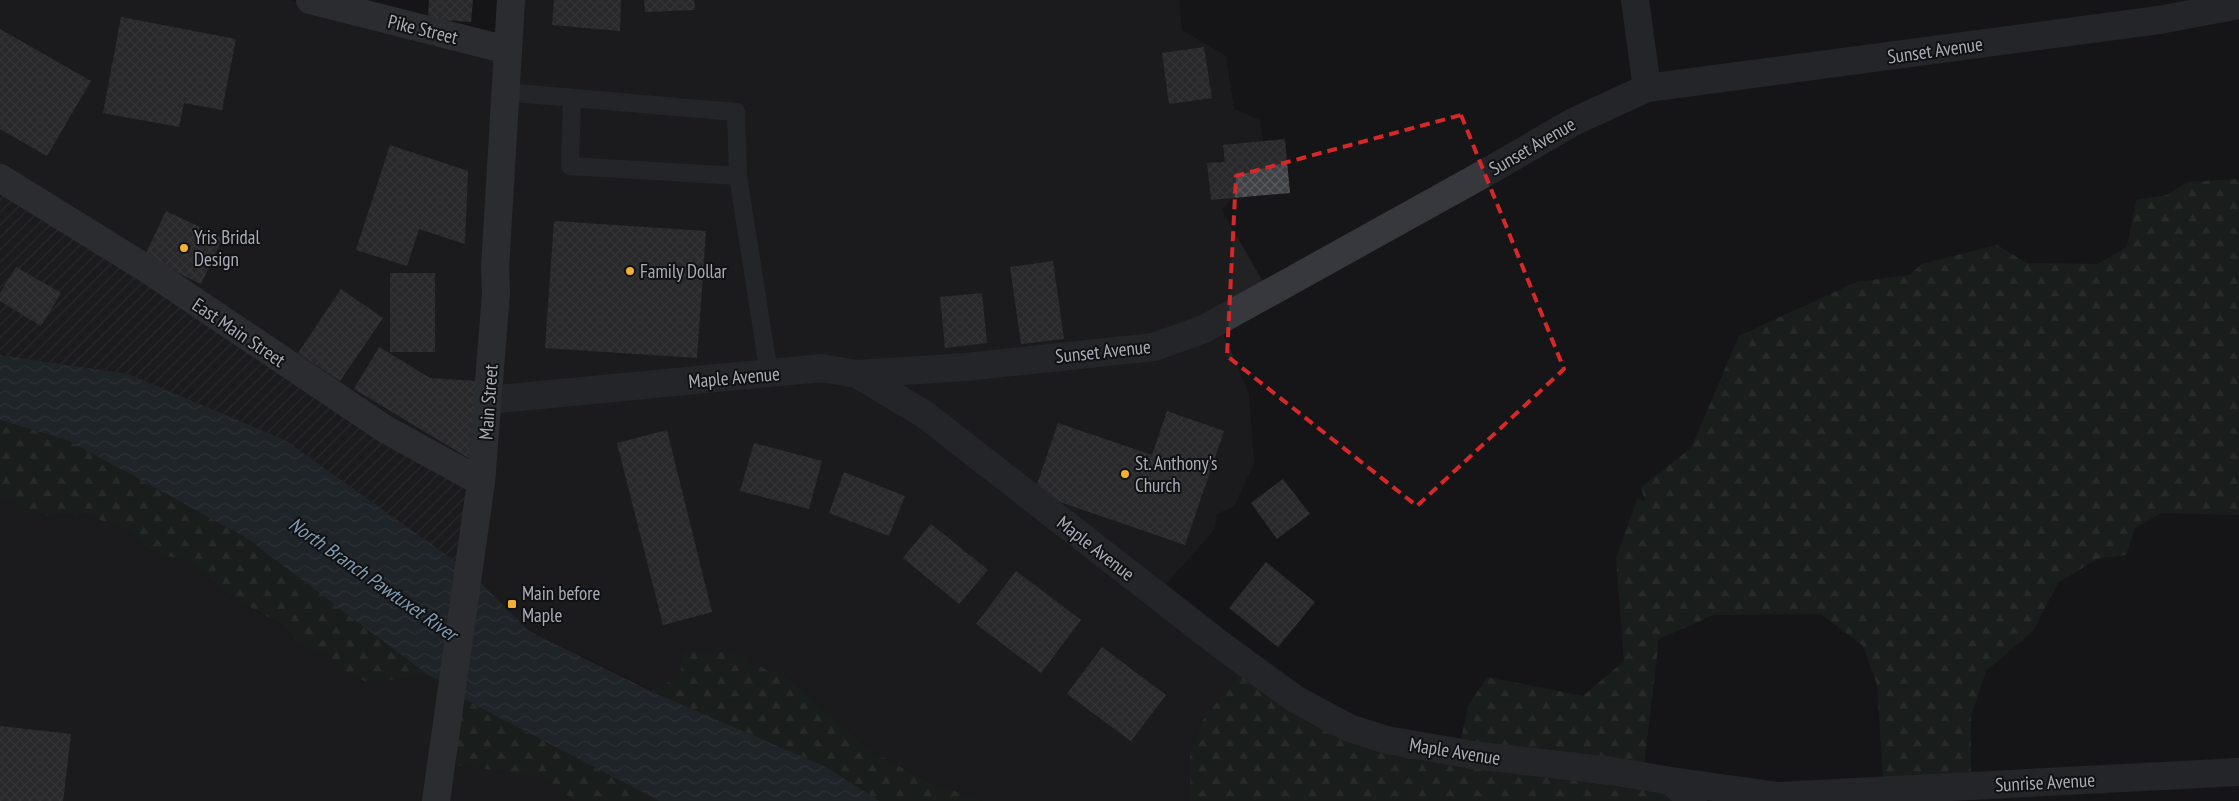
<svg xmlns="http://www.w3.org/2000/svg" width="2239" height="801" viewBox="0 0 2239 801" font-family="'PT Sans Narrow',sans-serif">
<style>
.built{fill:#222225}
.industrial{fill:url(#industrial-furrows)}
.forest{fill:url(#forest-firs)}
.water{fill:url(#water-waves)}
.building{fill:url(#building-cross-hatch)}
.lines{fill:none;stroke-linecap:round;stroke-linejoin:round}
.service{stroke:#37383d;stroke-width:18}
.minor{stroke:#37383d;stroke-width:28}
.secondary{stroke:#45474d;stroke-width:28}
.marked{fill:none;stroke:#d62828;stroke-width:4;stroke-dasharray:10 6;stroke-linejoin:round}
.poi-dot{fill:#f2b134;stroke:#111113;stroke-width:2}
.labels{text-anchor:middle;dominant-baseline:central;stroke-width:4;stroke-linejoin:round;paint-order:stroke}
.street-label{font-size:19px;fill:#a8adb8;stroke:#111113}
.poi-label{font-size:19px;fill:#a8adb8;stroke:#111113;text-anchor:start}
.water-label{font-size:20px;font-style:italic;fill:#7f9bb3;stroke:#111113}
</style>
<defs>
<pattern id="industrial-furrows" width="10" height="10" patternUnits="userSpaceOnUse" patternTransform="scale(1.25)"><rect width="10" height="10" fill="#222225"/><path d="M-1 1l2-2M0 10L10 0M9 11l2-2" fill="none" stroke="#3f3f43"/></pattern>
<pattern id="forest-firs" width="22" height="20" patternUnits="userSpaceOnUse" patternTransform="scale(1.25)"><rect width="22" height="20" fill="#1e261f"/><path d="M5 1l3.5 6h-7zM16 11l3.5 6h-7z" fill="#3c433d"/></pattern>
<pattern id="water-waves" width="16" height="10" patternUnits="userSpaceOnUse" patternTransform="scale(1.25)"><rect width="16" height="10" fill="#2c353c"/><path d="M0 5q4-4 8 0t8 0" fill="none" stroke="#485056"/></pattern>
<pattern id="building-cross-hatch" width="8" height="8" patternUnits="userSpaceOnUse" patternTransform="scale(1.25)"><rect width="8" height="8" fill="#404145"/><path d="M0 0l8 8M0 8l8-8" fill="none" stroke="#595a5e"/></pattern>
</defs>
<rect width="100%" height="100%" fill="#161618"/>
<!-- built -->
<path class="built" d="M0 0H291L500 51 510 0H1179L1182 30 1226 56 1234 109 1260 120 1269 189 1232 199 1222 210 1266 287 1221 327 1249 394 1254 464 1234 506 1217 514 1214 530 1159 592 1242 669 1202 721 1190 751V801H982L927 781 870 750 787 676 754 665 737 652 652 690 529 631 469 571 0 180Z
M0 497 34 513 50 516 85 515 127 529 148 550 191 563 228 595 279 623 299 644 331 657 350 676 368 682 429 676 448 684 443 763 547 778 574 801H0Z"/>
<!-- industrial -->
<path class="industrial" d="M0 180 469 478 462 569 285 440 129 374 0 355Z"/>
<!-- forest -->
<path class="forest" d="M2239 179V515L2162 513 2135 528 2126 555 2097 559 2058 583 2033 631 1986 671 1971 716V786L1884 792 1877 685 1863 646 1821 614 1714 615 1659 639 1644 766 1691 801H1190V751L1202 721 1242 669 1293 703 1458 753 1468 706 1487 677 1583 696 1624 661 1616 558 1637 499 1645 501 1641 487 1691 448 1739 336 1856 282 1909 275 1922 264 1997 245 2027 263 2097 264 2127 247 2136 200 2167 195 2187 182Z
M0 420 69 441 245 537 429 676 368 682 350 676 331 657 299 644 279 623 228 595 191 563 148 550 127 529 85 515 50 516 34 513 0 497Z
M683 651 737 652 754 665 787 676 870 750 927 781 982 801H880L824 766 655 693 652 690 680 677Z
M454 694 659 801H574L546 778 442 763Z"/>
<!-- water -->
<path class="water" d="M0 355 129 374 285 440 469 571 529 631 655 693 824 766 880 801H659L454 694 448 684 429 676 245 537 69 441 0 420Z"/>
<!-- building -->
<path class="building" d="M429 0H473L471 22 428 19Z
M554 0H621L620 31 552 25Z
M644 0H694L695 10 645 12Z
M121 17 236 39 222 110 184 103 179 127 103 113Z
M0 29 91 81 47 156 0 129Z
M1204 47 1212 98 1169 104 1162 53Z
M1285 139 1290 193 1211 200 1207 163 1225 162 1223 145Z
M390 145 468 171 465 244 419 229 407 266 356 250Z
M166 211 223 238 201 284 144 257Z
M554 221 706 231 697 358 545 348Z
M1053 261 1064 339 1021 344 1010 267Z
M16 267 61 293 41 326 0 301V293Z
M390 273H435V352H390Z
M341 289 383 318 340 381 298 353Z
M982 293 987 343 945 348 940 297Z
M379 347 430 378 476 381 470 459 354 389Z
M1167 411 1224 431 1185 545 1034 493 1058 423 1152 455Z
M667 430 712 612 663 625 617 443Z
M754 443 822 461 809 509 740 491Z
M844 472 905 496 889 536 829 513Z
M1283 479 1310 514 1277 539 1251 503Z
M931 524 988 570 959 604 903 558Z
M1266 562 1315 602 1278 647 1229 608Z
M1016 571 1081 620 1041 673 976 624Z
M1102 647 1166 695 1131 741 1067 694Z
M0 726 71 734 63 801H0Z"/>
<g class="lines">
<!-- service -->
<path class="service" d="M504 92 736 112 738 176 769 374
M572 98 570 166 738 176"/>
<!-- minor -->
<path class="minor" d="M1635 0 1647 88
M857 374 966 367 1154 347 1204 329 1487 172 1573 122 1647 88 2159 20 2239 5
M488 400 822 368 857 374 924 414 1221 645 1295 699 1349 728 1387 740 1473 755 1611 771 1671 781 1693 801
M1671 781 1778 796 2239 772"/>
<!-- secondary -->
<path class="secondary" d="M310 0 507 50
M0 178 147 269 385 429 481 482
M436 801 481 482 496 293 495 268 511 0"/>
</g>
<!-- marked area -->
<path d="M0 0H2239V801H0ZM1461 115 1564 369 1417 506 1227 356 1236 176Z" fill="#161618" fill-opacity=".55" fill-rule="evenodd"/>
<path class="marked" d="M1461 115 1564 369 1417 506 1227 356 1236 176Z"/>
<!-- markers -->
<g class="poi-dot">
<circle cx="184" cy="248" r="5"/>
<circle cx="630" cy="271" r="5"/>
<circle cx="1125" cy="474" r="5"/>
<rect x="507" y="599" width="10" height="10" rx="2.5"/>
</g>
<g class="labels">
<!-- street labels -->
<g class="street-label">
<text transform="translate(423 29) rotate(14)">Pike Street</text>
<text transform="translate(1935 50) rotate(-8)">Sunset Avenue</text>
<text transform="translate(1532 146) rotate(-30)">Sunset Avenue</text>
<text transform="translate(239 332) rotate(34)">East Main Street</text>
<text transform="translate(1103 351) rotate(-6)">Sunset Avenue</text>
<text transform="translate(734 377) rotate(-5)">Maple Avenue</text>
<text transform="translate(488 402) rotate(-86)">Main Street</text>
<text transform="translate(1096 548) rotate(38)">Maple Avenue</text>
<text transform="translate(1455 751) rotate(9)">Maple Avenue</text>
<text transform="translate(2045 782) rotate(-3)">Sunrise Avenue</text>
</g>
<!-- poi labels -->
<g class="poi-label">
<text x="194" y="237">Yris Bridal<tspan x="194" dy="22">Design</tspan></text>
<text x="640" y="271">Family Dollar</text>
<text x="1135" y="463">St. Anthony's<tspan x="1135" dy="22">Church</tspan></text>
<text x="522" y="593">Main before<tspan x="522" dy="22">Maple</tspan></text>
</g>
<!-- water labels -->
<g class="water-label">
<text transform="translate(373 579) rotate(35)">North Branch Pawtuxet River</text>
</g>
</g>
</svg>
